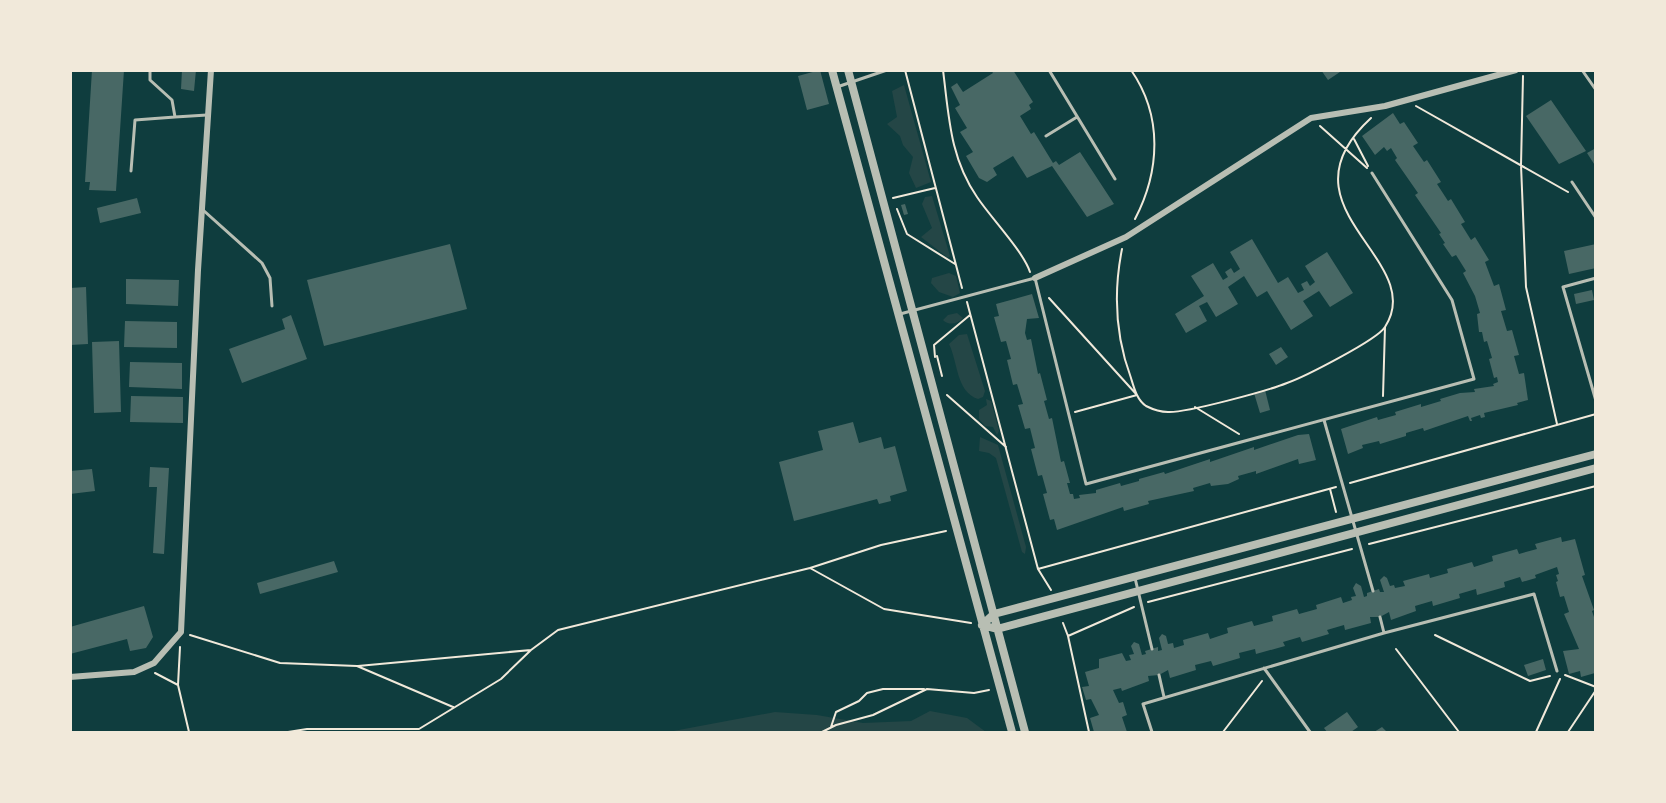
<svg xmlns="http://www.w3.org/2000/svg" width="1666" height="803" viewBox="0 0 1666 803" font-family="Lato,sans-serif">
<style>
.green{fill:#244646}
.building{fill:#486865}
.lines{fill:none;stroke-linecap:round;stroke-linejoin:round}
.path{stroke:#f1e9da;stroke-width:2}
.service{stroke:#b8beb3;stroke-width:3}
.minor{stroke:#b8beb3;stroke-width:6}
.tertiary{stroke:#b8beb3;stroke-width:8}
</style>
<rect width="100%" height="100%" fill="#0f3d3e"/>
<!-- green -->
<path class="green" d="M904 85 931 182 916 188 909 173 913 157 903 145 900 136 887 124 897 117 892 91Z
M932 196 950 256 948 258 921 237 932 228 922 204 925 197Z
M949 273 956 276 960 293 953 297 939 292 931 283 932 278Z
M957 313 963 318C958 324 949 326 943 320L948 315Z
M967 334 985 391 983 397 978 399C956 392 958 362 949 344L959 335Z
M986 399 991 401 999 431 997 435 993 427 985 426 979 419V410L987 405Z
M980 437 998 445 1026 547 1025 554 1022 552 996 458 989 453 979 451Z
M930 711 967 718 986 732H668L775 712 817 715 863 723 911 721Z"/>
<!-- building -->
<path class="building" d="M92 70H124L116 191 89 190 90 182H85Z
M182 70H196L194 91 181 89Z
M820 70 829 104 807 110 798 76Z
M991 70H1013L1033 102 1029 105 1031 109 1020 116 1031 134 1034 132 1053 163 1056 161 1059 165 1080 152 1114 204 1087 217 1052 166 1027 178 1013 156 993 168 997 175 987 182 979 178 966 156 973 152 960 132 967 128 955 108 960 105 951 87 957 83 963 92 993 73Z
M1321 70H1343L1328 80Z
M1551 100 1586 151 1559 164 1526 116Z
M1393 113 1400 124 1404 122 1418 143 1413 146 1424 162 1427 160 1441 182 1437 184 1448 201 1451 199 1465 222 1461 224 1471 240 1475 237 1489 260 1485 262 1494 286 1499 284 1506 310 1501 311 1507 331 1512 330 1519 355 1514 356 1519 374 1524 373 1528 400 1517 403 1518 405 1484 413 1485 417 1481 418 1480 415 1471 418 1472 421H1470L1468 416 1424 431 1423 428 1406 433V436L1380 444 1379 441 1362 445 1363 448 1348 454 1341 429 1377 417 1378 420 1396 415 1395 412 1421 404V407L1441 401 1440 399 1460 393 1475 392 1474 389 1494 386 1493 384 1498 382 1497 377 1494 378 1489 359 1492 358 1487 341 1484 342 1482 332H1479L1477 314 1480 313 1475 296 1463 273 1466 271 1456 255 1452 257 1443 244 1445 243 1439 234 1441 233 1415 195 1418 193 1395 160 1397 158 1391 148 1387 151 1384 147 1375 155 1362 136Z
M1596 148V167L1587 153Z
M137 198 141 213 100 223 97 208Z
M905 204 908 214 904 215 901 205Z
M1252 239 1278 283 1288 277 1298 293 1304 290 1301 284 1307 281 1310 286 1315 282 1305 266 1327 252 1353 293 1330 307 1319 291 1303 301 1313 316 1291 330 1267 291 1257 297 1244 276 1228 287 1238 304 1216 317 1207 302 1199 306 1207 321 1186 333 1175 314 1204 296 1191 276 1213 263 1223 280 1228 277 1225 272 1231 268 1234 273 1240 269 1230 252Z
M450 244 467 309 324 346 307 280Z
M1596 244V268L1569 274 1564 251Z
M126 279 179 280 178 306 126 304Z
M86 287 88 344 70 345V288Z
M1592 290 1594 300 1576 304 1574 294Z
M1032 294 1039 318 1027 319 1025 333 1027 340 1031 339 1038 374 1040 373 1047 400 1044 401 1049 419 1052 418 1061 462 1064 461 1070 483H1067L1070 494H1073L1074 499 1080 498 1079 495 1096 493V490L1120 483 1121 486 1139 481V479L1164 472 1165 474 1210 459V462L1254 447V450L1298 435 1309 434 1316 460 1299 464 1298 459 1256 474V471L1238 476 1239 479 1228 484 1211 486 1210 483 1193 488 1194 491 1148 501 1149 504 1124 511 1123 507 1057 530 1054 519 1050 520 1043 494 1047 493 1042 475 1038 476 1031 449 1035 448 1030 428 1025 429 1018 405 1023 404 1017 384 1013 385 1007 360 1011 359 1006 341 1001 342 994 317 999 316 996 304Z
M291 315 307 359 242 383 229 349 285 329 282 319Z
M125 321 177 322V348L124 347Z
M119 341 121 412 94 413 92 342Z
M1281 347 1288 357 1276 365 1269 354Z
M130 362 182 363V389L129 387Z
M1265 390 1270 410 1260 413 1254 393Z
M131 396 183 397V423L130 422Z
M853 422 859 443 881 437 884 449 895 446 907 491 890 496 891 501 879 504 877 499 794 521 779 462 823 450 818 431Z
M150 467 169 468 164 554 153 553 157 487H149Z
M92 469 95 491 70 494V471Z
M1561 537 1562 542 1575 539 1585 575 1582 576 1594 610 1592 611 1596 623 1595 673 1581 677 1580 671 1569 674 1563 651 1579 649 1564 614 1569 612 1564 596 1560 597 1556 582 1558 581 1556 575 1559 574 1557 567 1535 575 1536 578 1522 582 1520 577 1504 582 1505 587 1477 595 1476 589 1459 594 1460 598 1433 606 1432 601 1415 606 1416 611 1391 620 1389 612 1380 617H1370L1371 623 1345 630 1344 625 1327 630 1329 634 1302 642 1300 637 1283 642 1285 646 1256 654 1255 649 1239 653 1240 658 1213 666 1211 661 1195 665 1196 670 1170 678 1168 670 1159 675 1148 676 1149 681 1122 691 1121 688 1113 690 1119 703 1123 702 1127 715 1122 717 1127 732H1094L1090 718 1099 715 1091 699 1086 700 1082 687 1089 686 1085 672 1099 668V659L1122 653 1126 661 1131 660 1129 655 1134 654 1131 646 1134 642 1139 644 1142 655 1146 654 1145 651 1158 647V651L1162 650 1159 638 1162 634 1166 636 1168 644 1173 643 1174 648 1184 645 1183 640 1208 633 1210 639 1228 633 1227 628 1252 621 1254 626 1273 621 1272 616 1297 609 1299 614 1317 609 1316 605 1341 597 1343 603 1352 600 1351 597 1356 596 1353 588 1356 583 1361 586 1364 597 1367 596V593L1379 589 1380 592H1384L1380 580 1384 576 1387 578 1390 586 1394 585 1395 588 1405 586 1403 581 1429 574 1430 578 1448 573 1447 569 1472 562 1474 567 1493 561 1492 556 1517 549 1519 554 1537 549 1535 544Z
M334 561 338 572 260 594 257 583Z
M144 606 153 637 146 648 130 651 127 639 70 654V627Z
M1543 659 1546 670 1528 676 1524 665Z
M1347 712 1358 727 1351 732H1327L1324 728Z
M1382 727 1387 732H1374Z"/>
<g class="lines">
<!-- path -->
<path class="path" d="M905 70 962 288
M943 70C949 117 950 158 977 197 991 218 1023 251 1030 272
M1131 70C1163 116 1160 171 1135 219
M1523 76 1521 165 1526 287 1557 424
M1416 106 1568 192
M1320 126 1367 168
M1354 139 1368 166
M893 198 935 188
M897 209 907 234 955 264
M1122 249C1113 294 1115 335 1131 378 1134 388 1137 400 1146 406 1152 409 1161 412 1168 412 1186 413 1267 391 1287 383 1304 377 1377 340 1385 327 1429 259 1273 208 1371 118
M1049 298 1137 395 1075 412
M967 302 1038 569 1336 487
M937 356 942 376
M935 357 934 345 970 315
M947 395 1006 447
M1383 396 1385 327
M1195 407 1239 434
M1350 483 1596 414
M1330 489 1336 512
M1369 544 1596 486
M810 568 881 545 946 531
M1038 569 1051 590
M1148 602 1352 549
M1063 623 1068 636
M190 635 280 663 357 666 453 707
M1435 635 1530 681 1550 676
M180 647 178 685 189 732
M1396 649 1459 732
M358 666 531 650
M155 673 178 685
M1565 675 1596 687
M831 727 836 712 859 701 867 693 883 689H924
M288 732 307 729H419L501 679 531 650 558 630 810 568 884 609 971 623
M822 732 836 725 873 715 927 689 974 693 989 690
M1089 732 1068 636 1134 607
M1223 732 1262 681
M1536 732 1560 679
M1568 732 1596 690"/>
<!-- service -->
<path class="service" d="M150 70V80L172 100 175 117 207 115
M1049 70 1115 179
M1582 70 1596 90
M837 87 887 70
M1046 136 1077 117
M131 171 135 120 175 117
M1572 182 1596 218
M203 210 262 263 270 278 272 306
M1596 278 1563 287 1596 401
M900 314 1035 278 1086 484 1474 379 1452 300 1372 173
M1324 420 1373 591
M1135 578 1152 649
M1384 633 1534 594 1557 671
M1264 668 1310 732
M1159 675 1164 697
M1152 732 1143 704 1384 633 1380 617"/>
<!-- minor -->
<path class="minor" d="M1035 278 1126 237 1311 118 1385 106 1516 70
M70 677 134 672 154 663 181 632 198 270 211 70"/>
<!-- tertiary -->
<path class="tertiary" d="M832 70 1012 732
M848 70 1025 732
M982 625 994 614 1596 454
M982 625 997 629 1596 468"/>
</g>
<!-- border -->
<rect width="1666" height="803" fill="none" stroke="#f1e9da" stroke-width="144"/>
</svg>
